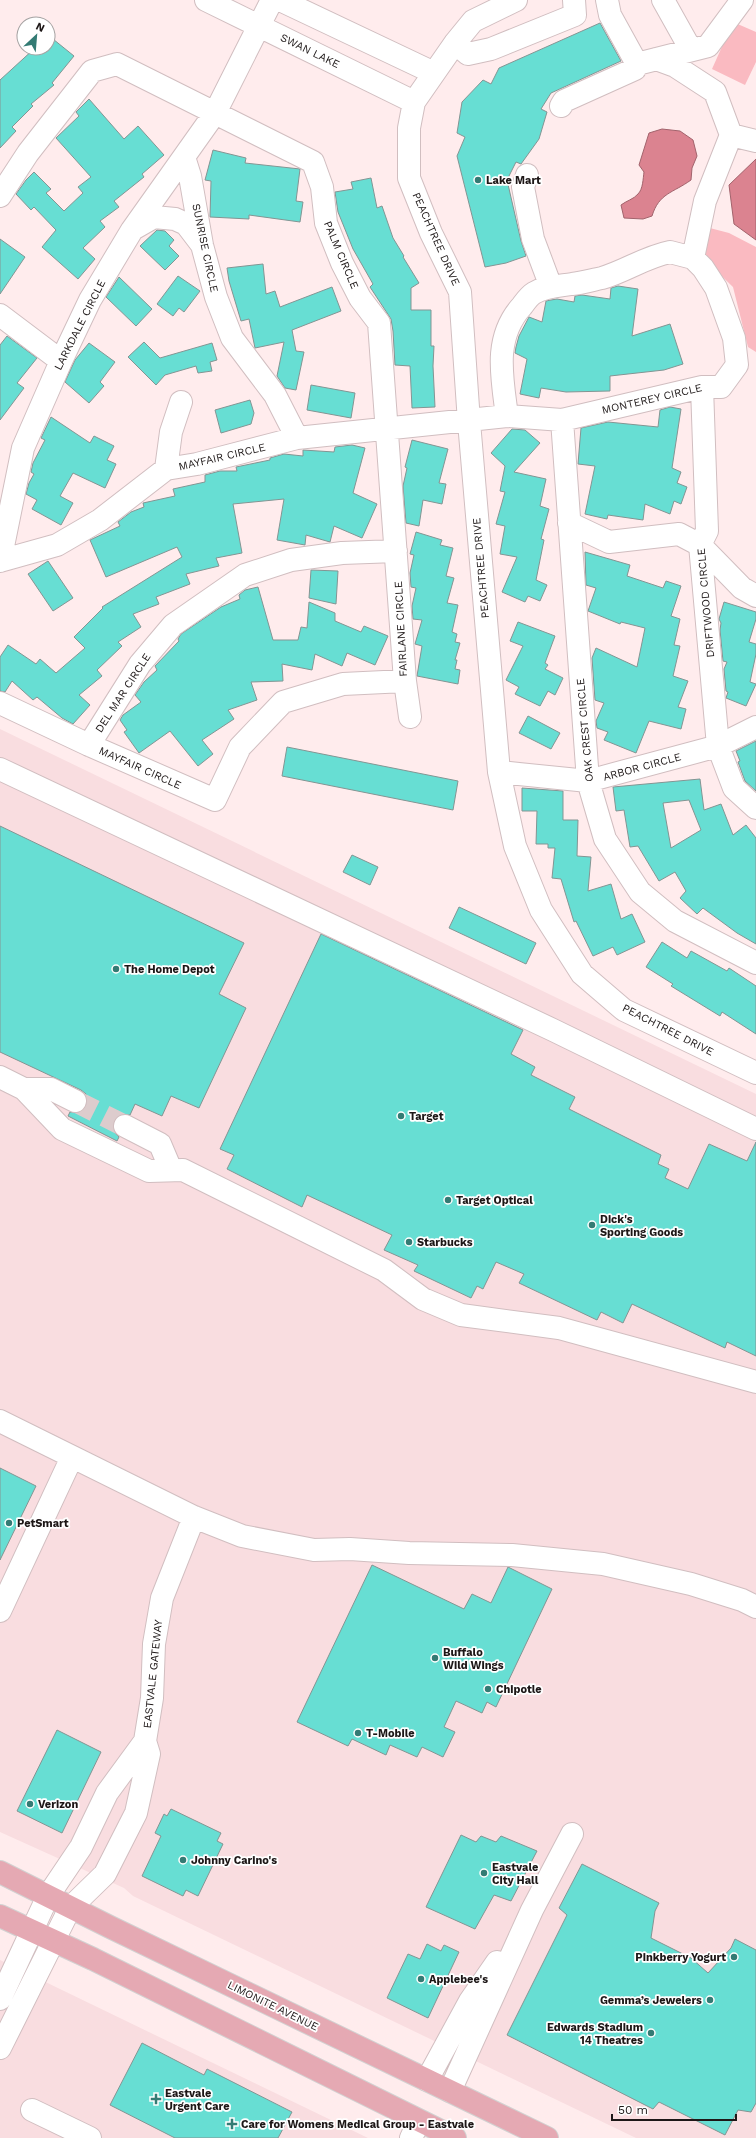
<svg xmlns="http://www.w3.org/2000/svg" width="756" height="2138" viewBox="0 0 756 2138" font-family="'Work Sans',sans-serif">
<style>
.built{fill:#f9dde0}
.green{fill:#fabac1}
.water{fill:#db8390;stroke:#a2636c}
.building{fill:#67ded3;stroke:#839593;fill-rule:evenodd}
.lines{fill:none;stroke-linecap:round;stroke-linejoin:round}
.minor-tunnel{stroke:#ddcccd;stroke-width:22;stroke-dasharray:22 11;stroke-linecap:butt}
.minor-casing{stroke:#d1bec0;stroke-width:24}
.major-casing{stroke:#d2d1d1;stroke-width:24}
.minor{stroke:#fff;stroke-width:22}
.major{stroke:#e5a9b3;stroke-width:22}
.poi-dot{fill:#337b74;stroke:#fff;stroke-width:1.5}
.labels{text-anchor:middle;dominant-baseline:central;stroke-width:3.5;stroke-linejoin:round;paint-order:stroke}
.street-label{font-size:11px;fill:#1d1717;stroke:#fff}
.poi-label{font-size:11px;font-weight:bold;fill:#1d1717;stroke:#fff;text-anchor:start}
</style>
<rect width="100%" height="100%" fill="#ffeced"/>
<!-- built -->
<path class="built" d="M0 729 756 1094V2138H636L133 1896 124 1888 0 1832Z
M0 1960 368 2138H0Z"/>
<!-- green -->
<path class="green" d="M733 22 756 32V62L745 85 712 69Z
M706 227 729 233 756 247V352L748 347 733 287 701 256Z"/>
<!-- water -->
<path class="water" d="M662 129 680 131 693 140 697 156 692 168 691 180C673 193 659 193 652 216L643 219 624 218 621 205C626 201 634 199 638 194 643 189 643 179 644 172L639 165 649 133Z
M756 159V240L734 224 729 185Z"/>
<!-- building -->
<path class="building" d="M600 23 621 61 551 93 541 109 547 112 539 139 521 164 516 162 507 180 521 241 526 256 506 263 485 267 457 156 465 137 457 133 462 102 483 80 491 84 499 68Z
M48 35 74 56 52 83 54 85 31 104 33 106 12 127 16 131 0 148V80L35 48H48Z
M89 99 124 139 138 126 164 155 142 174 144 177 114 201 119 207 100 221 105 227 83 248 95 259 78 279 42 247 56 230 34 207 31 210 16 194 26 180 34 172 51 189 46 193 64 211 83 193 78 187 91 177 56 138 79 116 76 112Z
M213 150 246 158 245 163 300 169 296 201 303 202 300 222 249 215V219L210 217 211 181 205 180Z
M371 178 377 208 382 206 393 238 404 256 403 257 419 283 411 288V310H431V346H434L433 366 435 407 412 408 410 366 395 365 393 331 391 319 370 287 373 284 353 249 338 212 335 192 353 189 351 182Z
M157 230 165 231 174 240 169 246 179 256 165 270 140 246Z
M0 239 25 257 0 294Z
M263 264 266 294 275 291 280 307 332 287 341 311 292 330 296 351 304 352 296 390 285 388 277 376 284 342 255 348 249 319 241 321 229 281 227 268Z
M178 276 200 291 184 312 179 308 173 316 157 304Z
M119 277 152 309 136 326 106 297Z
M618 286 638 289 632 336 670 324 683 364 664 370 610 376V391L566 392 541 388 539 398 520 394 527 359 515 353 516 347 519 336 529 317 542 322 546 301 551 300 557 299 574 302 575 296 582 295 610 299 611 288Z
M7 336 37 358 17 383 24 388 0 420V345Z
M144 342 160 358 212 343 217 360 210 362 212 371 198 373 196 366 165 375 156 385 128 357Z
M89 343 115 362 100 382 104 386 89 403 65 382 75 360Z
M311 385 355 393 351 418 307 410Z
M250 400 254 413 251 424 221 433 215 410Z
M670 407 681 409 672 468 681 472 677 483 687 487 681 504 674 501 670 514 645 504 643 520 608 515 607 519 585 514 595 466 578 464 581 428 608 422 658 427 660 410Z
M51 417 90 443 94 436 114 446 107 460 116 464 105 488 73 473 60 496 73 503 61 525 32 509 37 500 26 494 29 483 34 474 31 472 33 463 45 440 41 438Z
M512 429 525 430 540 443 514 472 546 479 540 506 549 509 541 539 544 540 536 580 547 585 540 601 528 596 525 602 502 592 517 557 500 554 505 526 496 524 505 492 500 491 505 466 491 453Z
M412 440 448 449 439 483 446 484 442 504 423 500 419 526 406 523 403 486 407 468 405 467Z
M352 445 365 448 353 493 377 504 362 538 334 526 330 542 306 535 305 545 277 540 284 499 233 504 242 553 216 558 219 566 186 574 190 584 156 597 159 604 133 614 141 627 118 642 122 646 97 670 102 676 79 695 90 705 73 724 62 718 37 697 33 700 12 681 5 692 0 691V657L8 645 36 664 40 659 56 673 85 648 74 637 103 608 102 607 182 557 177 547 106 577 90 540 120 526 118 522 131 512 144 507 143 503 175 496 173 489 205 482V475L220 471H237L236 467 270 460V458L284 454 303 456V450L334 452 335 447Z
M416 532 442 540 440 545 453 548 446 576 454 578 447 603 458 605 452 632 457 634 455 642 460 643 455 660H457L455 669 460 670 458 684 417 676 422 646 415 644 422 620 413 619 412 606 416 588 411 587 410 573 414 555 410 554Z
M585 552 630 565 627 576 663 588 666 581 681 586 671 616 680 619 674 645 680 646 673 676 688 681 678 707 686 709 681 729 649 721 636 753 604 740 608 732 597 728 596 721 604 703 595 700 592 658 596 648 637 667 645 628 621 622 620 624 588 611 596 588 586 585Z
M48 561 73 598 53 611 28 574Z
M311 570 338 571 336 604 309 598Z
M258 587 273 640H298L301 627 307 628 309 602 335 613V621L361 632 364 626 388 636 375 665 347 653 342 666 315 654 312 670 282 664 283 681 251 682 257 700 228 710 234 719 202 740 213 754 198 766 170 731 139 753 124 732 127 730 120 720 123 715 141 702 135 695 144 682 157 670 155 666 179 641 178 639 181 634 221 607 240 599 239 595 245 590Z
M724 602 756 612V619L749 642 756 644V654L750 682 756 684 746 706 726 698 728 692 726 691 724 669 727 662 723 661 720 630 721 623 719 619Z
M518 622 555 636 545 663 548 665 545 669 563 678 555 695 548 691 540 706 515 694 519 687 506 680 523 646 510 641Z
M528 716 560 733 551 749 519 733Z
M756 741V791L745 781 738 762 740 761 736 751Z
M287 747 458 781 453 810 282 776Z
M700 779 704 810 721 804 733 835 746 825 756 838V944L737 933 703 908 697 914 680 898 686 891 675 872 659 881 638 846 630 847 624 810 616 811 613 787ZM689 800 701 830 671 848 663 803Z
M522 788 563 791V820H578L577 856 591 857 588 891 611 884 621 919 632 914 645 942 617 955 613 947 593 956 576 921 574 922 561 879 552 878 555 848H548V844H536L537 811H522Z
M0 826 244 943 219 994 246 1008 199 1108 171 1096 162 1116 135 1104 130 1115H119L114 1121V1132L119 1137 117 1141 68 1116 70 1112H82L86 1106V1094L81 1090 0 1052Z
M352 855 378 867 370 885 343 872Z
M459 907 536 943 526 964 449 928Z
M321 934 523 1030 511 1054 535 1067 531 1075 575 1097 569 1109 661 1155 658 1164 669 1169 665 1178 688 1189 709 1144 747 1161 756 1142V1356L727 1342 725 1348 632 1304 623 1323 601 1312 597 1320 519 1283 524 1274 496 1262 483 1289 477 1286 471 1298 414 1271 418 1265 384 1250 392 1235 307 1195 302 1207 227 1169 234 1155 220 1149Z
M662 942 687 958 691 951 727 971 729 968 756 986V1034L722 1012 720 1016 671 986 673 984 646 967Z
M0 1468 36 1486 0 1560Z
M372 1565 464 1609 472 1594 491 1603 508 1567 552 1589 496 1707 487 1702 482 1713 456 1701 444 1727 455 1732 443 1757 422 1747 417 1757 390 1745 386 1755 352 1739 348 1746 297 1722Z
M57 1730 101 1752 62 1833 17 1811Z
M171 1809 221 1833 217 1841 223 1844 198 1896 186 1890 183 1896 142 1876 161 1836 155 1833 164 1814 167 1816Z
M461 1835 476 1842 481 1836 496 1842 501 1836 537 1851 511 1901 494 1895 475 1929 426 1907Z
M582 1864 659 1903 655 1911 651 1938 691 1958 708 1973 731 1948 735 1939 756 1950V2103L751 2112 738 2110 725 2135 659 2102 653 2109 507 2035 567 1915 559 1908Z
M427 1944 441 1951 444 1945 459 1952 428 2018 387 1998 408 1954 420 1959Z
M142 2043 204 2075 207 2069 292 2112 278 2138H175L110 2105Z"/>
<g class="lines">
<!-- minor-tunnel -->
<path class="minor-tunnel" d="M75 1101 125 1126"/>
<defs>
<path id="minor" d="M206 0 414 102
M280 0 434 73
M516 0 473 21 455 43 414 102 409 128V178L431 233 460 292 469 422 499 772 515 846 541 910 582 974 624 1010 756 1073
M607 0 610 15 637 64 708 46 742 0
M663 0 691 50
M455 43 468 54 491 49 575 15 574 0
M656 59 675 66 715 92 731 135 705 201 693 258
M561 106 564 101 635 69 637 64
M731 135 756 141
M184 157 190 176 202 245 216 297 232 338 275 395 297 438
M527 175 523 187 533 239 551 287
M0 196 28 153 92 71 117 64 313 162 322 187 326 223 342 263 360 298 379 323 405 681 343 684 283 702 240 747 215 800 89 745 0 703
M133 229 154 217 175 219 186 224 202 245
M670 252 693 258 703 268 716 288 734 338 737 365 721 387H702L562 420 507 416C502 377 493 338 522 306 525 302 529 296 534 293 546 286 559 286 572 284 582 283 592 280 602 278 626 271 645 257 670 252Z
M0 315 61 361
M702 387 707 531 700 545 718 746 734 788 756 808
M562 420 588 781 605 839 640 892 675 921 756 963
M166 469 171 432 181 402
M569 523 609 542 679 534 700 545 742 588 756 596
M0 561 23 448 61 361 90 300 132 230 215 113 272 0
M0 561 57 545 100 520 166 469 197 464 297 438 507 416
M405 681 410 717
M89 745 140 664 173 625 245 575 291 560 342 553 396 551
M0 769 553 1030 756 1129
M499 772 588 781 718 746 756 727
M0 1077 24 1089 62 1129 149 1171 183 1170 384 1270 423 1299 461 1315 559 1328 756 1382
M24 1089H51L75 1101
M125 1126 160 1144 171 1170
M0 1421 194 1517 242 1536 314 1550 350 1549 409 1553 512 1555 603 1564 691 1584 742 1600 756 1607
M0 1611 72 1457
M0 1999 48 1896 81 1847 107 1793 145 1741
M0 2048 70 1908 105 1874 136 1813 149 1754 145 1741 152 1698 154 1644 162 1598 194 1517
M427 2080 470 2001 497 1962
M450 2091 532 1910 572 1834
M32 2110 90 2138
M411 2138 419 2121"/>
<path id="major" d="M0 1872 110 1927 547 2138
M0 1916 93 1959 455 2138"/>
</defs>
<!-- minor casing -->
<use href="#minor" class="minor-casing"/>
<!-- major casing -->
<use href="#major" class="major-casing"/>
<!-- minor -->
<use href="#minor" class="minor"/>
<!-- major -->
<use href="#major" class="major"/>
</g>
<!-- markers -->
<g class="poi-dot">
<circle cx="478" cy="180" r="4"/>
<circle cx="116" cy="969" r="4"/>
<circle cx="401" cy="1116" r="4"/>
<circle cx="448" cy="1200" r="4"/>
<circle cx="592" cy="1225" r="4"/>
<circle cx="409" cy="1242" r="4"/>
<circle cx="9" cy="1523" r="4"/>
<circle cx="435" cy="1658" r="4"/>
<circle cx="488" cy="1689" r="4"/>
<circle cx="358" cy="1733" r="4"/>
<circle cx="30" cy="1804" r="4"/>
<circle cx="183" cy="1860" r="4"/>
<circle cx="484" cy="1873" r="4"/>
<circle cx="734" cy="1957" r="4"/>
<circle cx="421" cy="1979" r="4"/>
<circle cx="710" cy="2000" r="4"/>
<circle cx="651" cy="2033" r="4"/>
<path d="M154 2093h4v4h4v4h-4v4h-4v-4h-4v-4h4z"/>
<path d="M230 2118h4v4h4v4h-4v4h-4v-4h-4v-4h4z"/>
</g>
<g class="labels">
<!-- street labels -->
<g class="street-label">
<text transform="translate(310 51) rotate(26)">SWAN LAKE</text>
<text transform="translate(436 239) rotate(66)">PEACHTREE DRIVE</text>
<text transform="translate(205 248) rotate(78)">SUNRISE CIRCLE</text>
<text transform="translate(341 255) rotate(67)">PALM CIRCLE</text>
<text transform="translate(80 325) rotate(-63)">LARKDALE CIRCLE</text>
<text transform="translate(652 399) rotate(-13)">MONTEREY CIRCLE</text>
<text transform="translate(222 457) rotate(-13)">MAYFAIR CIRCLE</text>
<text transform="translate(481 568) rotate(-95)">PEACHTREE DRIVE</text>
<text transform="translate(706 603) rotate(-95)">DRIFTWOOD CIRCLE</text>
<text transform="translate(401 629) rotate(-93)">FAIRLANE CIRCLE</text>
<text transform="translate(123 693) rotate(-57)">DEL MAR CIRCLE</text>
<text transform="translate(585 730) rotate(-95)">OAK CREST CIRCLE</text>
<text transform="translate(642 767) rotate(-15)">ARBOR CIRCLE</text>
<text transform="translate(140 768) rotate(24)">MAYFAIR CIRCLE</text>
<text transform="translate(668 1030) rotate(27)">PEACHTREE DRIVE</text>
<text transform="translate(153 1674) rotate(-84)">EASTVALE GATEWAY</text>
<text transform="translate(273 2006) rotate(26)">LIMONITE AVENUE</text>
</g>
<!-- poi labels -->
<g class="poi-label">
<text x="486" y="180">Lake Mart</text>
<text x="124" y="969">The Home Depot</text>
<text x="409" y="1116">Target</text>
<text x="456" y="1200">Target Optical</text>
<text x="600" y="1219">Dick's<tspan x="600" dy="13">Sporting Goods</tspan></text>
<text x="417" y="1242">Starbucks</text>
<text x="17" y="1523">PetSmart</text>
<text x="443" y="1652">Buffalo<tspan x="443" dy="13">Wild Wings</tspan></text>
<text x="496" y="1689">Chipotle</text>
<text x="366" y="1733">T-Mobile</text>
<text x="38" y="1804">Verizon</text>
<text x="191" y="1860">Johnny Carino's</text>
<text x="492" y="1867">Eastvale<tspan x="492" dy="13">City Hall</tspan></text>
<text x="726" y="1957" text-anchor="end">Pinkberry Yogurt</text>
<text x="429" y="1979">Applebee's</text>
<text x="702" y="2000" text-anchor="end">Gemma’s Jewelers</text>
<text x="643" y="2027" text-anchor="end">Edwards Stadium<tspan x="643" dy="13">14 Theatres</tspan></text>
<text x="165" y="2093">Eastvale<tspan x="165" dy="13">Urgent Care</tspan></text>
<text x="241" y="2124">Care for Womens Medical Group - Eastvale</text>
</g>
</g>
<!-- north arrow -->
<g transform="translate(36 36) rotate(26)"><circle r="19" fill="#ffffff" stroke="#a5a2a2"/>
<path d="M0-3L7 15L0 10L-7 15Z" fill="#337b74"/>
<text y="-6" font-size="11" font-weight="bold" text-anchor="middle" fill="#1d1717">N</text>
</g>
<!-- scale -->
<path d="M612 2114v6h124v-6" fill="none" stroke="#1d1717" stroke-width="2"/>
<text x="618" y="2114" font-size="12" fill="#1d1717" stroke="#ffffff" stroke-width="3" paint-order="stroke">50 m</text>
</svg>
